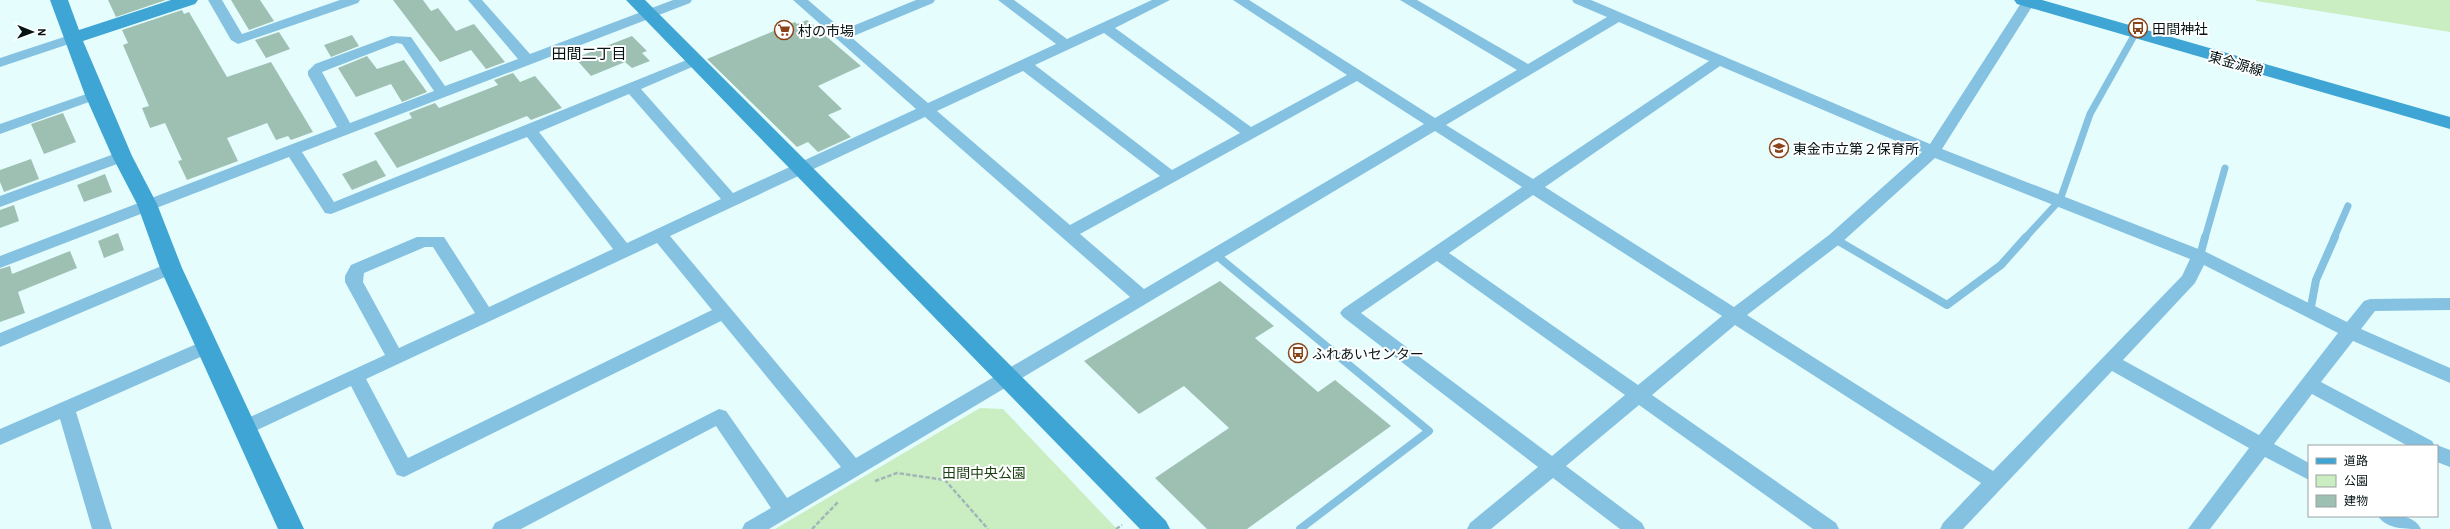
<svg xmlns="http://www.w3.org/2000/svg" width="2450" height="529" viewBox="0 0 2450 529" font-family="Barlow,'Noto Sans JP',sans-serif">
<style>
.green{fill:#caedc2}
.building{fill:#9ec0b3}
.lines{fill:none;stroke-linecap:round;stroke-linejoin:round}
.path{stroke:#a1b6b7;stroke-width:2.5;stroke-dasharray:4.5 2;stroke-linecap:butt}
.lane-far1{stroke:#85c2e1;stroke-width:7}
.lane{stroke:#85c2e1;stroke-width:8}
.street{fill:#85c2e1;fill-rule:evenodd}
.secondary{fill:#3ea5d4;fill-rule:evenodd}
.labels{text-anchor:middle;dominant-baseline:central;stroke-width:4;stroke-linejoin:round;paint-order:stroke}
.poi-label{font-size:14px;fill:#051314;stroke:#fff;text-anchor:start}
.street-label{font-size:14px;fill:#051314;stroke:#fff}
.park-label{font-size:14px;fill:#193e11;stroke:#fff}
.neighbourhood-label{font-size:15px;fill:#051314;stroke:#fff}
</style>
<rect width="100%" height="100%" fill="#e6fdfe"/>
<!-- green -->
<path class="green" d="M2256 0H2450V32L2256 1Z
M980 408 1003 409 1117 529H775Z"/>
<!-- building -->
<path class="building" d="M108 0H166L116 17Z
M231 0H260L274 21 249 30Z
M393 0H423L431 11 438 8 456 31 474 24 505 62 486 69 471 50 440 62Z
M182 10 184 14 189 12 227 77 271 62 313 132 291 140 288 136 276 140 267 123 227 138 238 161 187 180 178 161 182 160 165 123 150 128 142 108 149 106 123 45 128 43 122 30Z
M807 20 861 66 818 86 842 109 828 115 851 137 818 152 808 142 797 147 707 59 795 22 797 24Z
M279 32 290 49 266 58 255 40Z
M352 35 359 46 331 57 324 45Z
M632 36 647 51 642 53 650 61 632 68 625 62 591 76 575 58Z
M367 56 377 69 404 60 427 92 402 102 391 84 356 97 338 68Z
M513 73 520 82 535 76 562 108 531 120 527 116 397 168 374 133 412 118 409 113 435 103 439 108 498 85 494 80Z
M63 113 76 142 44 154 31 124Z
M31 159 39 179 4 192 0 182V170Z
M376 160 386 176 352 190 342 174Z
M105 174 112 192 84 202 77 185Z
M14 205 19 221 0 228V210Z
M118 233 124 250 104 258 98 241Z
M70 251 77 268 18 292 25 313 0 322V269L10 266 12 274Z
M1220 281 1274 326 1255 338 1318 392 1335 380 1391 426 1247 529H1207L1155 478 1229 428 1184 386 1139 414 1084 361Z"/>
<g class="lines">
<!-- path -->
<path class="path" d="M875 481 897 473 945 480 988 529
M812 529 838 502
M1116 529 1122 525"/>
<!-- lane-far1 -->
<path class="lane-far1" d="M2025 238 2060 200 2090 114 2135 34
M2205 238 2225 168
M2334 238 2348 206"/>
<!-- lane -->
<path class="lane" d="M1835 239 1947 305 2001 265 2026 237
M1216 255 1429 431 1300 529
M2200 256 2205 237
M2310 312 2316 280 2335 237"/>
<!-- street -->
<path class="street" d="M208 0H222L242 34 340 0H360L358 3 238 44 231 40Z
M468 0H482L530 54 673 0H692L690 3 302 152 334 202 694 57 699 58 701 61 699 64 641 89 733 193 916 109 793 0H808L843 30 916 0H935L933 3 851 37 928 103 1056 44 998 0H1014L1067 39 1152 0H1170L1115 28 1251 127 1347 75 1233 0H1249L1435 118 1517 70 1400 0H1417L1528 64 1607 17 1574 3 1572 0H1591L1930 144 2023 0H2033L2035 2 1942 149 2206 252 2347 322 2364 301 2370 299 2450 298V310L2375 311 2361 329 2450 368V383L2353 341 2321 382 2432 441 2435 446H2408L2312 394 2274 444 2309 463V480L2265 457 2210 529H2188L2249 448 2112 371 1963 529H1940L1943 523 1981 483 1735 325 1652 395 1836 523 1839 529H1813L1639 405 1566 466 1642 523 1645 529H1620L1553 478 1491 529H1467L1470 523 1538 467 1343 317 1340 313 1343 309 1522 187 1435 131 769 529H742L745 523 771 508 716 426 521 529H492L495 523 719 409 726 411 787 498 841 467 721 321 404 477 397 475 351 386 251 433 244 435 237 433 234 428 237 423 385 355 345 282V276L351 265 417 237H444L489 307 613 249 527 137 331 214 325 213 289 157 0 268V256L337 127 308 75V71L315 64 391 36 411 37 445 86 518 59ZM1619 22 1709 61 1533 179 1446 125ZM1104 33 1240 133 1172 170 1035 65ZM397 43 402 44 434 91 350 123 322 72ZM1720 66 1922 152 1829 235 1734 307 1545 187ZM1023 71 1160 176 1070 225 937 111ZM1357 81 1424 124 1144 289 1080 234ZM629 94 721 199 627 243 539 132ZM925 117 1130 297 856 458 670 236ZM1935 158 2190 259 2182 276 1993 471 1747 315 1841 243ZM1533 195 1722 316 1638 385 1449 253ZM657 243 712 310 408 458 366 379ZM425 247H433L475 313 399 348 363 282 364 273ZM1437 261 1625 395 1552 456 1361 313ZM2204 265 2338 333 2259 435 2123 360 2195 283Z
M73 34 78 35 80 38 78 41 0 67V58Z
M95 91 102 95 100 98 0 134V124Z
M122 151 128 152 130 156 128 160 0 207V196Z
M171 262 177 264 180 268 177 272 0 347V333Z
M208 339 214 341 217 346 214 351 76 412 112 529H92L60 419 0 445V429Z
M2437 445 2450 450V467L2437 462V446H2435Z
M2378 516C2394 516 2413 513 2421 529 2405 529 2386 529 2378 516Z"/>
<!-- secondary -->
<path class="secondary" d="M50 0H68L79 30 171 0H198L195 4 83 41 132 156 157 204 182 268 304 529H278L160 268 137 204 112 156 85 95Z
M626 0H645L1166 521 1170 529H1140Z
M2014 0H2042L2450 117V129L2017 4Z"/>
</g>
<!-- icons -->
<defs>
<symbol id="bus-ring" viewBox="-11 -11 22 22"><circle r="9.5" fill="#fff" stroke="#89441a" stroke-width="1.5"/><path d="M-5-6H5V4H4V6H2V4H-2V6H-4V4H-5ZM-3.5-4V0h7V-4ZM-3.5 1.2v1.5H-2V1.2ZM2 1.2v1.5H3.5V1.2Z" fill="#89441a"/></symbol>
<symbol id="supermarket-ring" viewBox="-11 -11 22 22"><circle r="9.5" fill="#fff" stroke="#89441a" stroke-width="1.5"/><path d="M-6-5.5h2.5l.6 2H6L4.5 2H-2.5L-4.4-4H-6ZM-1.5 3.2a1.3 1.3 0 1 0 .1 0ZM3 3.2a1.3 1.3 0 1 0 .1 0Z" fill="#89441a"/></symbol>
<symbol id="school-ring" viewBox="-11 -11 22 22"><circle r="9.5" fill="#fff" stroke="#89441a" stroke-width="1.5"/><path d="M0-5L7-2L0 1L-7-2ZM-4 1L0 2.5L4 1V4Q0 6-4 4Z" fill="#89441a"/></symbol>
</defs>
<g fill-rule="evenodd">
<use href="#bus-ring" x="2127" y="17" width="22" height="22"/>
<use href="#supermarket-ring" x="773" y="19" width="22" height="22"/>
<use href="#school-ring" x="1768" y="137" width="22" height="22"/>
<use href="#bus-ring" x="1287" y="342" width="22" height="22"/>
</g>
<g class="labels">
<!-- poi labels -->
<g class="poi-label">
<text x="2152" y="28">田間神社</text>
<text x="798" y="30">村の市場</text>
<text x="1793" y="148">東金市立第２保育所</text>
<text x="1312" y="353">ふれあいセンター</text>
</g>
<!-- street labels -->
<g class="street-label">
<text transform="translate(2236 63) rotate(16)">東金源線</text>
</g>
<!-- park labels -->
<g class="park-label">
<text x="984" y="472">田間中央公園</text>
</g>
<!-- neighbourhood labels -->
<g class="neighbourhood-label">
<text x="589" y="53">田間二丁目</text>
</g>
</g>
<!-- legend -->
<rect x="2308" y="445" width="130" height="72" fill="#ffffff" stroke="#9ba1a1"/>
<rect x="2316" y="458" width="20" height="6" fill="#3ea5d4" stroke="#9ba1a1"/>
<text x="2344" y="465" font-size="12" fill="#051314">道路</text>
<rect x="2316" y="475" width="20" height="12" fill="#caedc2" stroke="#9ba1a1"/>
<text x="2344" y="485" font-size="12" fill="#051314">公園</text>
<rect x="2316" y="495" width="20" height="12" fill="#9ec0b3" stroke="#9ba1a1"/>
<text x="2344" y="505" font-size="12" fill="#051314">建物</text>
<!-- north arrow -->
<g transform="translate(32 32) rotate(91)" stroke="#ffffff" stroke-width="3" paint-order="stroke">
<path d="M0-3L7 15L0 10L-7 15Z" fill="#051314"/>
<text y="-6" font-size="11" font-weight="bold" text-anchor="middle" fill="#051314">N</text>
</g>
</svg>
